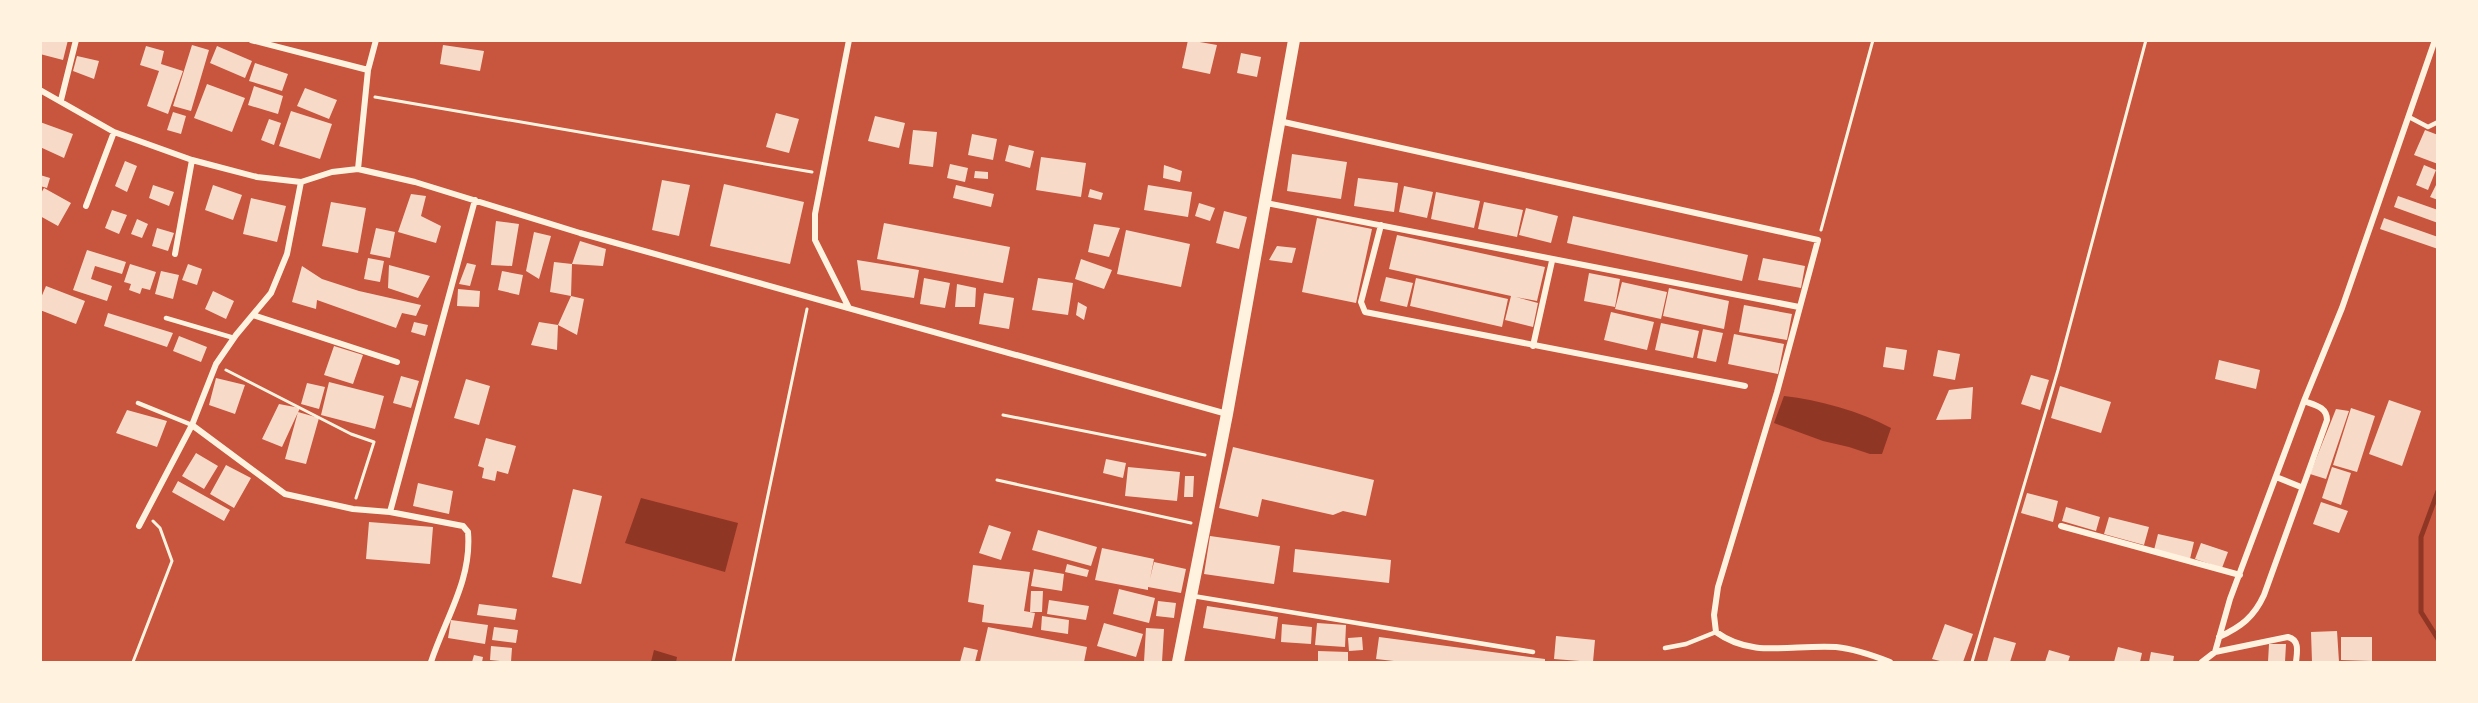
<svg xmlns="http://www.w3.org/2000/svg" width="2478" height="703" viewBox="0 0 2478 703" font-family="'Alegreya Sans',sans-serif">
<style>
.water{fill:#8f3625}
.lines{fill:none;stroke-linecap:round;stroke-linejoin:round}
.stream{stroke:#8f3625;stroke-width:5}
.building{fill:#f7dbc8}
.path{stroke:#fff3e0;stroke-width:3}
.service{stroke:#fff3e0;stroke-width:4.5}
.minor{stroke:#fff3e0;stroke-width:6}
.secondary{stroke:#fff3e0;stroke-width:12}
</style>
<rect width="100%" height="100%" fill="#c8553d"/>
<!-- water -->
<path class="water" d="M1784 396C1819 400 1860 411 1891 428L1882 454H1870L1849 447 1823 441 1774 423Z
M641 498 738 523 725 572 625 543Z
M654 650 677 657 676 662H651Z"/>
<g class="lines">
<!-- stream -->
<path class="stream" d="M2438 491 2421 537V612L2438 639"/>
</g>
<!-- building -->
<path class="building" d="M40 40H68L63 60 40 54Z
M1188 40 1217 45 1210 74 1182 68Z
M192 45 209 50 191 111 173 106Z
M443 45 484 51 480 71 440 64Z
M146 46 164 51 161 64 183 71 168 114 147 106 159 71 140 65Z
M217 46 252 61 245 78 210 63Z
M1241 53 1261 57 1257 77 1237 73Z
M77 56 99 61 94 79 73 71Z
M255 63 288 74 282 91 249 81Z
M207 84 245 98 232 132 194 118Z
M254 86 283 96 278 114 248 105Z
M305 88 337 100 329 119 297 106Z
M291 111 332 124 320 159 279 146Z
M173 112 186 116 181 134 167 130Z
M776 113 799 119 789 153 766 147Z
M875 116 905 123 899 148 868 141Z
M269 119 281 123 274 145 261 140Z
M40 122 73 134 64 158 40 147Z
M913 130 937 132 933 167 909 164Z
M2425 130 2438 135V164L2414 155Z
M972 134 997 139 993 160 968 155Z
M1009 145 1034 151 1030 168 1005 161Z
M1292 154 1347 162 1341 199 1287 191Z
M1041 157 1086 163 1081 197 1036 190Z
M125 161 137 166 127 192 115 186Z
M950 164 968 168 965 182 947 178Z
M1164 165 1182 171 1180 182 1163 178Z
M2424 165 2436 170 2428 190 2416 185Z
M975 171 988 172V179L974 178Z
M40 175 50 178 47 188 40 186Z
M1358 178 1398 183 1394 212 1354 206Z
M662 180 690 185 679 236 652 230Z
M2438 181V200L2430 197Z
M724 184 804 202 790 264 710 246Z
M153 185 174 192 169 206 149 198Z
M213 185 242 195 233 220 205 210Z
M956 185 994 194 991 207 953 198Z
M1148 185 1192 192 1188 217 1144 210Z
M1404 186 1433 192 1427 218 1399 212Z
M44 188 71 203 58 226 40 216V195Z
M1090 189 1103 193 1101 200 1088 197Z
M1436 192 1480 201 1474 228 1431 219Z
M411 194 426 196 421 216 441 226 436 243 398 232Z
M2398 196 2438 210V223L2394 207Z
M251 198 286 206 277 242 243 234Z
M331 202 366 208 358 253 322 246Z
M1484 202 1523 210 1517 237 1478 229Z
M1199 203 1215 208 1210 221 1195 216Z
M1526 208 1558 216 1551 243 1519 235Z
M112 210 127 215 119 234 105 228Z
M1224 211 1247 217 1239 249 1216 243Z
M1573 216 1748 255 1742 281 1567 243Z
M1317 218 1372 229 1356 303 1302 292Z
M2384 218 2438 237V249L2380 229Z
M137 219 148 224 142 238 131 234Z
M496 221 519 224 512 266 491 265Z
M884 223 1010 247 1003 283 877 259Z
M1094 224 1120 228 1109 257 1088 252Z
M157 228 174 233 168 251 152 246Z
M376 228 395 232 390 258 370 254Z
M1126 230 1190 244 1181 287 1117 274Z
M534 232 551 236 539 279 526 271Z
M1397 235 1545 267 1537 301 1516 297 1538 303 1533 327 1505 320 1511 296 1389 269Z
M580 241 606 249 603 266 572 264Z
M1277 246 1296 248 1292 263 1269 260Z
M87 250 126 262 122 274 95 266 91 279 112 286 107 301 73 290Z
M368 258 384 261 380 282 364 279Z
M1763 258 1805 266 1801 288 1758 280Z
M1081 259 1112 270 1104 289 1075 279Z
M857 260 919 270 914 298 861 290Z
M554 262 572 264 571 296 550 292Z
M467 263 476 265 470 286 459 284Z
M130 264 156 272 150 290 142 288 140 294 129 290 131 284 124 282Z
M188 264 202 269 197 285 182 280Z
M389 265 430 276 418 298 388 288Z
M302 266 322 279 359 291 421 305 416 316 402 313 396 328 317 300 316 309 292 302Z
M161 271 179 275 173 299 155 294Z
M502 271 523 275 519 295 498 290Z
M1589 273 1620 279 1615 307 1584 301Z
M1386 277 1413 283 1407 307 1380 301Z
M924 278 950 283 945 308 920 304Z
M1038 278 1073 283 1068 315 1032 310Z
M1416 278 1508 299 1502 327 1410 306Z
M1622 282 1667 292 1661 319 1615 309Z
M957 284 976 288 975 307H955Z
M46 286 85 301 76 324 40 310V300Z
M1669 288 1729 301 1724 329 1663 316Z
M458 289 480 291 479 307 457 306Z
M213 291 234 301 226 319 205 309Z
M984 293 1014 298 1009 329 979 324Z
M571 296 584 299 577 335 558 325Z
M1078 302 1087 307 1084 320 1076 315Z
M1744 305 1792 314 1787 340 1739 332Z
M1611 312 1654 322 1647 350 1604 340Z
M108 313 173 333 167 347 104 326Z
M414 322 428 325 425 336 411 332Z
M539 322 558 325 557 350 531 345Z
M1661 323 1699 331 1693 358 1655 350Z
M1703 329 1723 333 1716 362 1697 358Z
M1734 334 1784 344 1778 374 1728 364Z
M179 336 207 347 201 362 173 351Z
M334 346 363 355 353 384 324 375Z
M1886 347 1907 350 1904 370 1883 367Z
M1938 350 1960 354 1955 380 1933 376Z
M2219 360 2260 370 2256 389 2215 379Z
M2031 375 2049 380 2040 410 2021 404Z
M401 376 419 381 411 408 393 403Z
M216 378 245 385 235 414 209 405Z
M466 379 490 386 479 425 454 418Z
M329 382 384 396 375 429 321 415Z
M307 383 325 387 319 409 301 404Z
M2060 386 2111 402 2101 433 2051 418Z
M1973 387 1971 419 1936 420 1949 390Z
M2389 400 2421 411 2402 466 2369 454Z
M279 404 300 408 282 447 262 439Z
M2351 408 2375 416 2357 472 2333 465Z
M2336 409 2349 411 2326 479 2310 474Z
M127 410 167 421 157 447 116 433Z
M298 412 319 418 306 464 285 459Z
M486 438 516 446 508 474 497 471 495 481 482 478 484 468 478 466Z
M1233 447 1374 480 1366 516 1343 511 1333 515 1262 499 1258 517 1219 508Z
M196 453 218 466 204 489 182 476Z
M1106 459 1126 463 1123 478 1103 473Z
M226 465 251 478 234 508 210 494Z
M1128 467 1180 472 1177 501 1125 496Z
M2332 467 2351 473 2341 505 2322 498Z
M1185 476H1194L1193 497H1184Z
M178 481 230 510 224 521 172 492Z
M418 483 453 491 449 514 413 506Z
M573 489 602 496 581 584 552 577Z
M2027 493 2058 501 2053 522 2021 513Z
M2321 502 2348 511 2339 533 2313 524Z
M2066 507 2100 517 2096 531 2062 521Z
M2109 517 2149 527 2144 545 2104 534Z
M369 522 433 527 430 564 366 559Z
M989 525 1011 532 1001 560 979 553Z
M1038 530 1097 547 1091 566 1032 550Z
M2158 534 2194 542 2190 559 2154 550Z
M1210 536 1280 546 1274 584 1204 574Z
M2201 543 2228 552 2222 568 2195 559Z
M1102 548 1154 559 1150 579 1154 562 1186 569 1181 593 1148 587V590L1095 580Z
M1295 549 1391 560 1389 583 1293 572Z
M1067 564 1089 570 1087 577 1065 572Z
M973 565 1030 572 1024 611 1035 613 1032 628 982 622 984 605 968 602Z
M1034 569 1064 574 1062 591 1031 586Z
M1119 589 1155 598 1149 623 1113 614Z
M1031 591H1043L1042 612H1030Z
M1049 600 1089 606 1086 620 1047 614Z
M1158 601 1176 603 1174 618 1156 616Z
M479 604 517 609 515 620 477 615Z
M1207 606 1278 617 1275 639 1203 628Z
M1042 616 1069 620 1068 634 1041 630Z
M451 620 488 625 485 644 448 638Z
M1104 623 1143 634 1136 657 1097 646Z
M1317 623 1346 625 1345 647 1315 645Z
M1282 624 1312 627 1311 644 1281 642Z
M1945 624 1973 634 1963 662H1944L1932 659Z
M494 627 518 630 516 643 492 640Z
M988 627 1087 647 1084 662H980Z
M1146 628 1164 629 1162 662H1144Z
M2337 631 2339 662H2312L2311 632Z
M1556 636 1595 640 1593 662 1554 659Z
M1362 637 1363 650 1349 651 1348 638Z
M1379 637 1545 659V662H1403L1376 659Z
M1994 637 2016 643 2010 662H1987Z
M2341 637H2372V661L2341 660Z
M2269 644H2286L2285 662H2268Z
M491 646 512 648 511 662 490 660Z
M964 647 978 650 975 662H960Z
M2118 647 2142 653 2140 662H2114Z
M2049 650 2070 656 2068 662H2045Z
M1318 651 1348 652V662H1318Z
M2151 652 2174 656 2173 662H2149Z
M474 655 483 657 482 662H472Z"/>
<g class="lines">
<!-- path -->
<path class="path" d="M375 97 812 172
M1821 230 1873 40
M226 370 351 434 374 442 356 498
M1003 415 1205 455
M997 480 1191 523
M133 662 172 561 160 528 153 521
M733 662 807 309
M1972 662 2058 370 2146 40"/>
<!-- service -->
<path class="service" d="M2409 117 2428 127 2438 122
M166 318 234 338
M138 403 192 425
M1193 596 1533 652
M1665 648 1686 644 1716 632"/>
<!-- minor -->
<path class="minor" d="M251 40 368 70
M40 90 114 132 192 160 257 177 301 182 332 172 358 169 415 182 580 233 1227 414
M61 100 76 40
M1279 121 1818 240 1777 392 1718 587 1714 615 1716 632C1753 659 1793 644 1836 647 1855 649 1872 655 1890 662
M358 169 368 70 376 40
M301 182 287 254 271 293 236 335 216 364 192 425 285 494 353 509 390 512 463 526 468 532C472 580 445 619 431 662
M1266 203 1799 307
M86 206 114 132
M1381 225 1361 302 1365 312 1745 386
M175 254 192 160
M849 308 815 240V214L849 40
M253 315 397 362
M1533 346 1552 261
M2276 477 2301 487
M390 512 475 200
M139 526 192 425
M2061 526 2240 575
M2219 637C2241 627 2254 617 2264 595L2327 420C2327 407 2315 405 2304 401
M2215 652 2288 637C2300 640 2297 652 2296 662
M2202 662 2215 652 2230 599 2304 401 2342 308 2435 40"/>
<!-- secondary -->
<path class="secondary" d="M1178 662 1227 414 1294 40"/>
</g>
<!-- border -->
<rect width="2478" height="703" fill="none" stroke="#fff3e0" stroke-width="84"/>
</svg>
